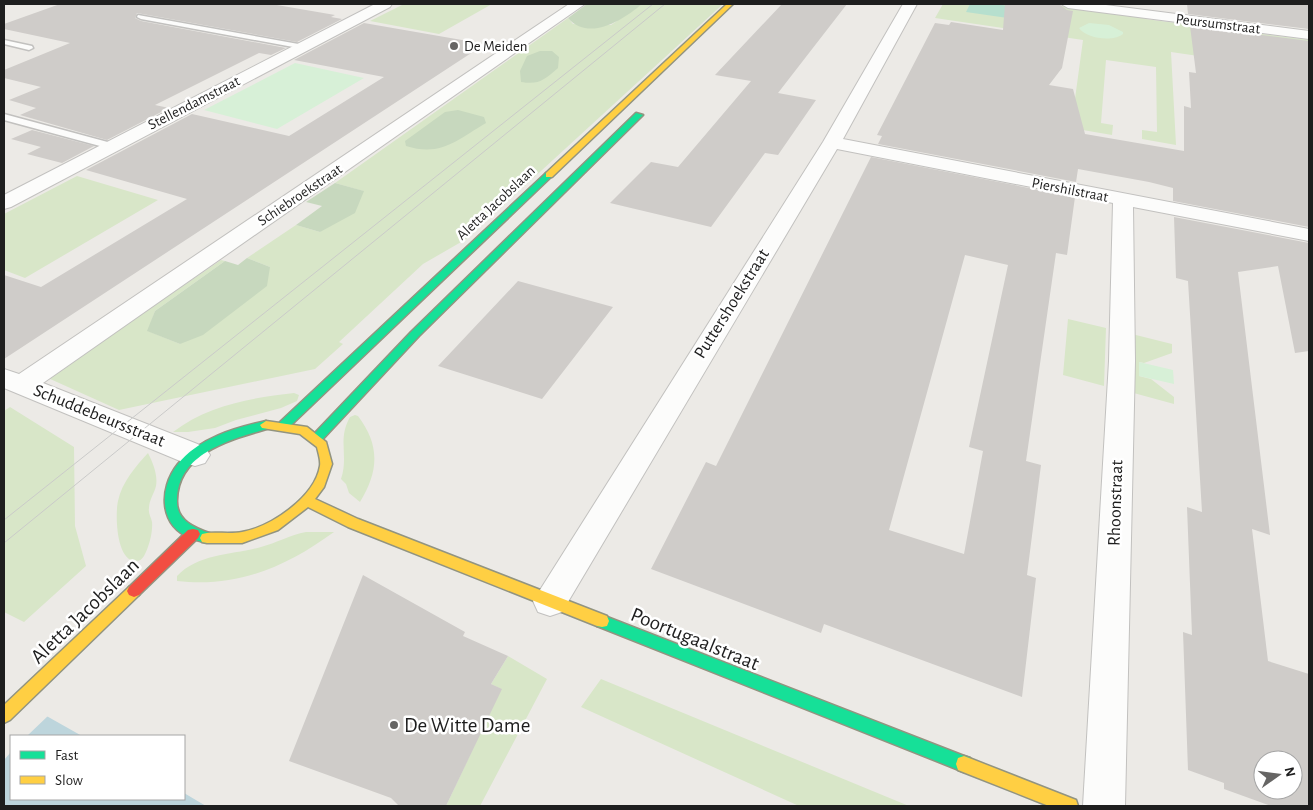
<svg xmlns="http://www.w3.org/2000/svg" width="1313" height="810" viewBox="0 0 1313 810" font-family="'Alegreya Sans',sans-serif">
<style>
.grass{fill:#d8e6c8}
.forest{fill:#c7d8be}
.park{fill:#d7f0d7}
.pitch{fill:#b6dfce}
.water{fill:#bdd5dc}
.pier{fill:#eceae6}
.building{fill:#cfccc9;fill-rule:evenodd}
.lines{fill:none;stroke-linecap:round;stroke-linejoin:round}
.lane-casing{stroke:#c2c1bf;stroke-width:3}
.street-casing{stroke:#c2c1bf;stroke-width:2}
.fast-casing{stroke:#929480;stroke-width:3}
.slow-casing{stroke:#929480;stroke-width:3}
.jam-casing{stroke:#929480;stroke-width:3}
.lane{fill:#fcfcfb;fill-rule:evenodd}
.street{fill:#fcfcfb;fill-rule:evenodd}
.fast{fill:#16e098;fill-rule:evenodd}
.slow{fill:#ffcf43;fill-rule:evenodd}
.jam{fill:#f24e42;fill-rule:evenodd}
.tram{stroke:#cacac9;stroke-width:1}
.poi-dot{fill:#666564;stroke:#fff;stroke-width:2}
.labels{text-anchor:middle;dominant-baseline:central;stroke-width:5;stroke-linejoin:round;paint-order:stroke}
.far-street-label{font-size:15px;fill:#1e1e1e;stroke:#fff}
.far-poi-label{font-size:15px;fill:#1e1e1e;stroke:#fff;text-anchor:start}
.street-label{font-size:18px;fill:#1e1e1e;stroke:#fff}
.near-street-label{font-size:21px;fill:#1e1e1e;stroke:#fff}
.near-poi-label{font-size:21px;fill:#1e1e1e;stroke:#fff;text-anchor:start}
</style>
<rect width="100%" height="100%" fill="#eceae6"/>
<!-- grass -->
<path class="grass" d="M404 4H492L439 34 370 21Z
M642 4H723L468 238 423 264 339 342 343 344 315 369 119 410 48 378 221 260 225 261 155 311 148 331 180 344 270 267 247 258 296 225 320 232 363 191 335 183 568 18 573 24 611 25Z
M943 4H1047L1140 16 1145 19 1309 40V72L1171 52 1176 145 1142 139V130L1157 132 1156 67 1106 60 1101 123 1113 125 1112 135 1071 128 1083 40 935 18Z
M77 176 158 200 25 278 4 270V214Z
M1068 319 1106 328 1104 386 1063 375Z
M1132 334 1172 344V353L1144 363 1139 362V376L1151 379 1174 397V404L1130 392Z
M294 393 299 395 297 401 281 408 236 420 215 428 188 432H173C208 405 251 398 294 393Z
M10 407 74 447 75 526 86 566 24 622 4 612V411Z
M355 415 358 416C380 445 379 471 360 502L349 493 346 484 341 479C349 455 337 440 350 417Z
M148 453C153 463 158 475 156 486 154 494 149 500 149 508 148 513 151 517 152 522 153 532 149 547 144 556 142 559 140 561 136 561 116 562 115 514 118 501 122 482 136 466 148 453Z
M306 532H334C286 567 237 588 177 581V576C199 553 233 555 261 547 276 543 290 535 306 532Z
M508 656 547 679 480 806H446L501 689 491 684Z
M601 679 909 806H799L581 707Z"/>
<!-- forest -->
<path class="forest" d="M587 4H642C623 20 589 42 568 18Z
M540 51H552L559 57 558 68C544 80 539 85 521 82L520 71 527 56Z
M458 110 484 117 486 123C457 140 441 157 406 146L405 141 445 112Z
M335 183 364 191 355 213 320 232 296 225 322 206 306 202Z
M247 258 270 267 267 286 203 335 180 344 147 331 155 311 225 261 238 265Z"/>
<!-- park -->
<path class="park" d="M1089 23 1109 25 1123 32V34C1113 42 1087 39 1079 28Z
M295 63 364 78 277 129 204 110Z
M1139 362 1173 370 1174 384 1139 376Z"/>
<!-- pitch -->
<path class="pitch" d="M970 4H995L1060 13 1057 25 966 12Z"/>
<!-- water -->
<path class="water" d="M4 692 82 736H11V799H184V793L206 806H4Z"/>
<!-- pier -->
<path class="pier" d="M4 690 49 715 27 736H11V752L4 760Z"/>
<!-- building -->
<path class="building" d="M60 4H271L335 15 331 17 342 19 297 42 137 13 135 18 141 21 286 48 271 55 259 53 155 105 169 108 107 140 20 115 36 108 9 100 41 87 4 78V70L70 43 4 29V24Z
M782 4H847L778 93 816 100 778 155 765 153 711 227 610 203 651 162 678 167 751 81 715 75Z
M1005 4H1059L1067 10 1073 11 1062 68 1049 85 1073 89 1085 134 1184 151V106L1191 108 1189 72 1196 73 1190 26 1309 41V227L1173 201V188L1149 182 1078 169 1076 182 878 144 882 136 877 135 935 23 949 25 951 22 1003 30Z
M1187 4H1309V29L1188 14Z
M364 23 485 44 4 359V275L41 287 187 199 86 170 192 114 289 136 384 77 294 60Z
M32 130 94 146 62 163 27 154 41 147 11 139Z
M871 157 1075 197 1067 255 1056 253 1026 461 1041 465 1027 575 1036 578 1022 697 824 624 821 633 651 569 706 462 716 466ZM965 255 1008 265 969 447 983 451 964 554 889 530Z
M1174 217 1309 243V351L1295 353 1278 266 1238 272 1270 535 1252 529 1268 661 1309 674V806H1271L1224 789V783L1188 770 1183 632 1192 635 1187 507 1202 512 1188 281 1176 278ZM1263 760H1293V790H1263Z
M518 281 613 307 542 399 438 366Z
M363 575 465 632 463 636 508 656 491 684 502 689 446 806H399L391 798 289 761Z"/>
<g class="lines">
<defs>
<path id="lane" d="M138 15 304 45 308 47 304 49 141 19 137 17Z
M4 40 32 46 33 48 29 50 4 44Z
M4 114 115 144 116 146 111 149 4 120Z"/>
<path id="street" d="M375 4H392L390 7 11 207 4 209V195Z
M569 4H585L43 383 205 447 210 455 205 463 195 466 185 463 4 388V369L19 374Z
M903 4H917L843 139 1309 229V241L1133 207 1135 361 1125 806H1083L1109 361 1113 203 837 149 562 612 550 616 538 612 533 601 823 142Z
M1061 4H1098L1309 31V39L1068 8Z"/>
<path id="fast" d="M636 113 643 115 419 336 321 441H313L311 438 313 435 411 332Z
M546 173 553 175 288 428H280L278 425 280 422Z
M266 421 272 425 270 428C233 439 178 452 177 500 176 521 195 528 212 534L214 538 212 542C205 544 200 541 193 539 159 528 158 489 178 464 199 438 235 428 266 421Z
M602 615 964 756 970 758 972 764 970 770 964 772 597 626 595 621 597 616Z"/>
<path id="slow" d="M727 4H733L552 177H546V173Z
M266 421 307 427 326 442 332 464 324 487 315 499 358 519 607 616 609 621 607 626 602 627 597 626 348 527 308 507 278 530 242 543H207L202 542 200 538 202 534 207 533C218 532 231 534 242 532 271 527 315 497 320 466 321 460 318 452 317 447L300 434 262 428 260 425Z
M134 585 139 587 141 591 139 595 10 720 4 723V705L129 587Z
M964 756 1076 800 1078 806H1049L958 770 956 764 958 758Z"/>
<path id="jam" d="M193 529 198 530 200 534 198 538 139 595 134 597 129 595 127 591 129 587 188 530Z"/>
</defs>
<!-- lane casing -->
<use href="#lane" class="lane-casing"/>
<!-- street casing -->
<use href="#street" class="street-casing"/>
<!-- fast casing -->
<use href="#fast" class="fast-casing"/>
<!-- slow casing -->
<use href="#slow" class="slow-casing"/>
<!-- jam casing -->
<use href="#jam" class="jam-casing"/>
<!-- lane -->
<use href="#lane" class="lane"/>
<!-- street -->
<use href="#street" class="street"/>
<!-- fast -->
<use href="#fast" class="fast"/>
<!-- slow -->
<use href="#slow" class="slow"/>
<!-- jam -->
<use href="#jam" class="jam"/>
<!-- tram -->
<path class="tram" d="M4 520 653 4
M4 543 665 4"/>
</g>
<!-- markers -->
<g class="poi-dot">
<circle cx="454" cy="46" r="5"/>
<circle cx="394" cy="725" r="5"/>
</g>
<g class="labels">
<!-- far-street labels -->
<g class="far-street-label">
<text transform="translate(1218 24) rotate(7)">Peursumstraat</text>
<text transform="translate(194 103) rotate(-27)">Stellendamstraat</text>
<text transform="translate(1070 190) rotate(11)">Piershilstraat</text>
<text transform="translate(300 195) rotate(-34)">Schiebroekstraat</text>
<text transform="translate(496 203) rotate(-43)">Aletta Jacobslaan</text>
</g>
<!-- far-poi labels -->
<g class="far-poi-label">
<text x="464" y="46">De Meiden</text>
</g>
<!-- street labels -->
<g class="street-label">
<text transform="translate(732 304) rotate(-58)">Puttershoekstraat</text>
<text transform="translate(99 416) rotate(22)">Schuddebeursstraat</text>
<text transform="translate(1116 503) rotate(-88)">Rhoonstraat</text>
</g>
<!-- near-street labels -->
<g class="near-street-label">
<text transform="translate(85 611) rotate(-44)">Aletta Jacobslaan</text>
<text transform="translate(695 639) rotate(22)">Poortugaalstraat</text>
</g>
<!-- near-poi labels -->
<g class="near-poi-label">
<text x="404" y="725">De Witte Dame</text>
</g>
</g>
<!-- border -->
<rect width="1313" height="810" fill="none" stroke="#1e1e1e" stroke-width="10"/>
<!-- legend -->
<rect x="10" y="735" width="175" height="65" fill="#ffffff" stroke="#a5a5a5"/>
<rect x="20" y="751" width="25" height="8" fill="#16e098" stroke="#a5a5a5"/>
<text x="55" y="760" font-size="15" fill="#1e1e1e">Fast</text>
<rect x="20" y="776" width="25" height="8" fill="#ffcf43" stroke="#a5a5a5"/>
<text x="55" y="785" font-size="15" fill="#1e1e1e">Slow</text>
<!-- north arrow -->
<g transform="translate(1278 775) rotate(76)"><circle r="24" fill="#ffffff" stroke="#a5a5a5"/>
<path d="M0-4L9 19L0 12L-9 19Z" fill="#666564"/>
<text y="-8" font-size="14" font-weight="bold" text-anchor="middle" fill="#1e1e1e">N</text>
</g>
</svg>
